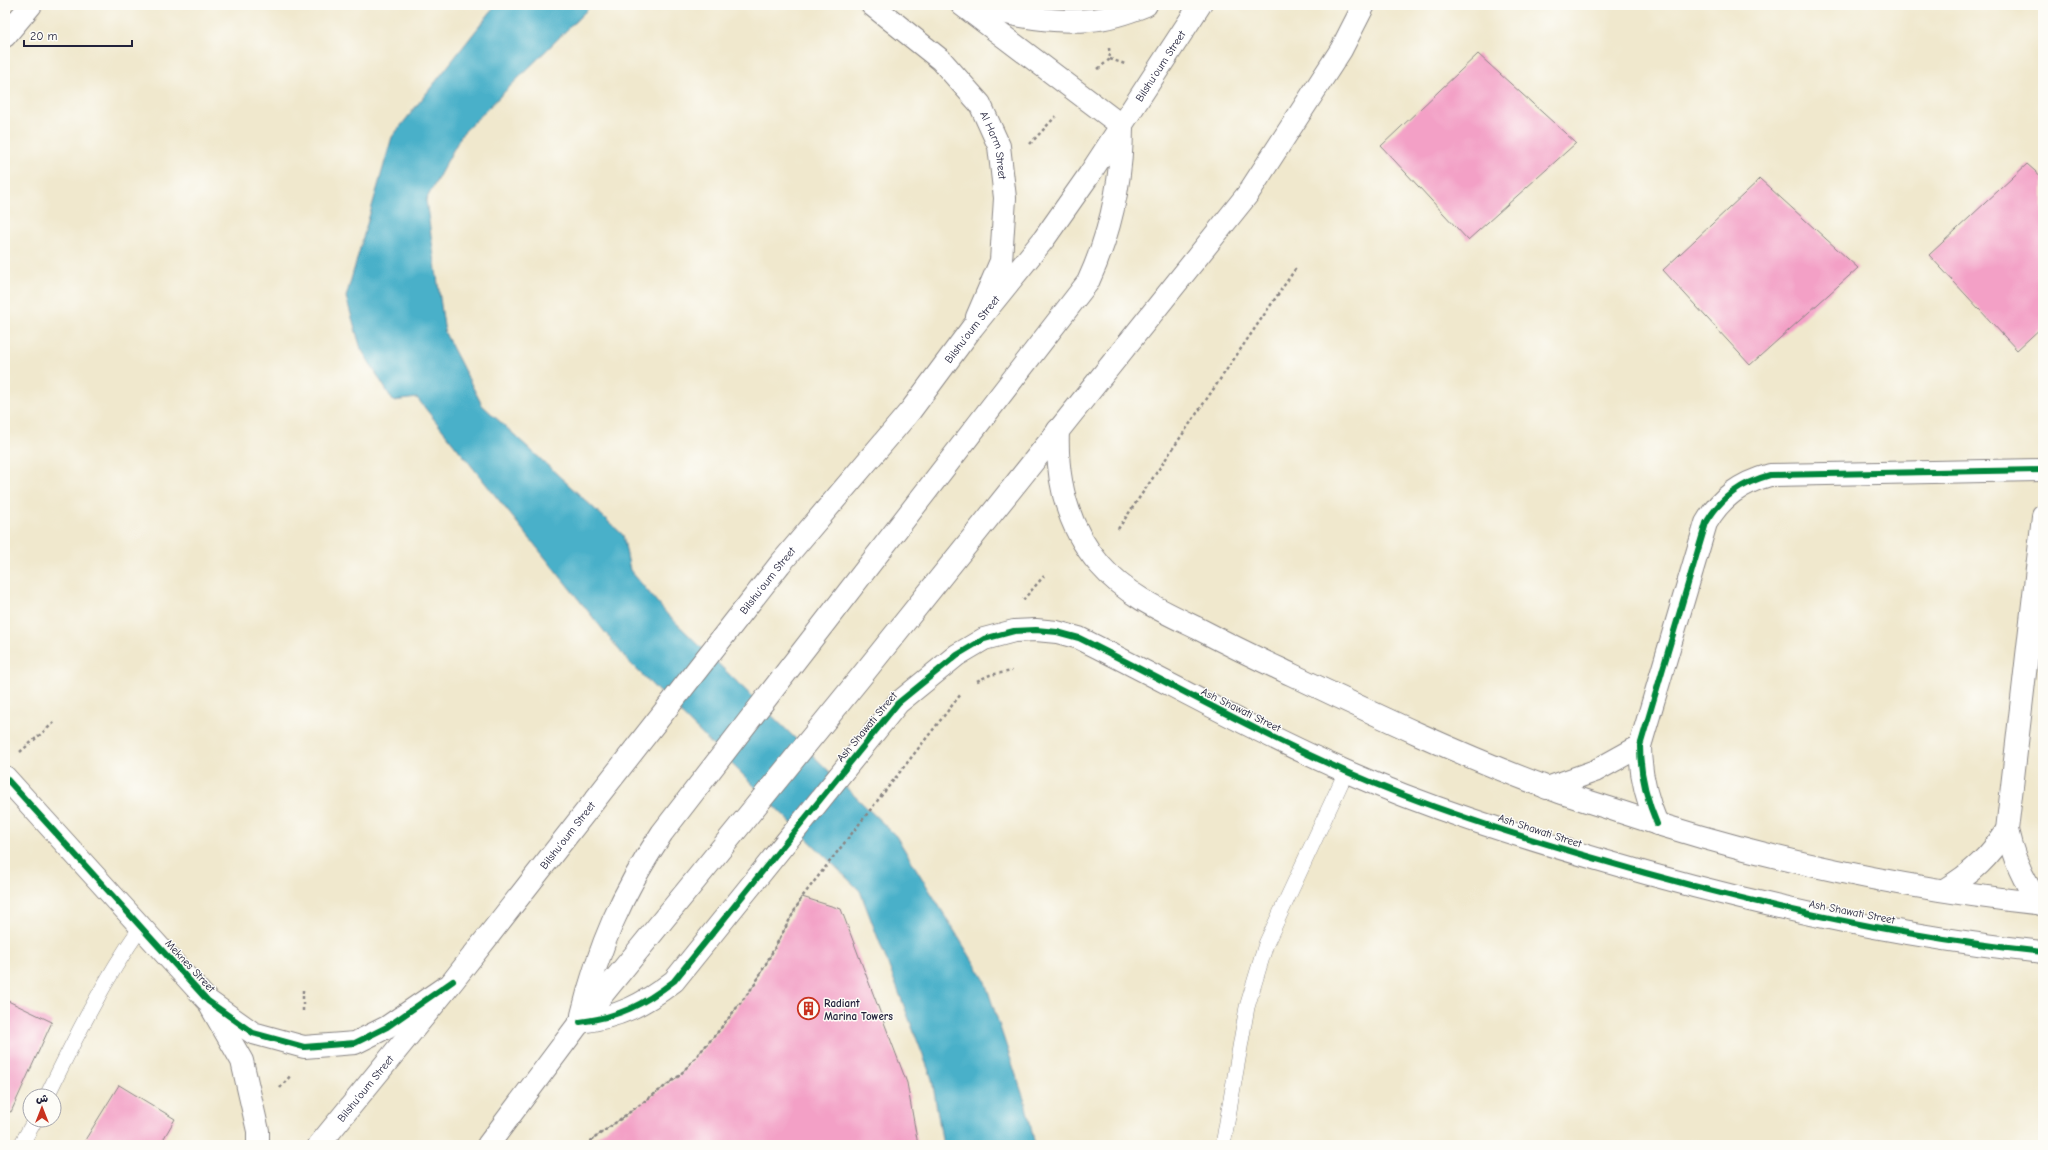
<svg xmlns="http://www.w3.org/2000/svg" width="2048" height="1150" viewBox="0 0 2048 1150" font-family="'Comic Neue','Playpen Sans Arabic',sans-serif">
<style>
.water{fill:#4ab0c9;stroke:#366982}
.building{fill:#f3a0c6}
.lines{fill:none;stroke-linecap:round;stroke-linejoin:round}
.lane-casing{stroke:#898584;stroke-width:16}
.street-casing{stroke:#898584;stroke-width:24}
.secondary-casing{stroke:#898584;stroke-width:24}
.path{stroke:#898584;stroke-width:2.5;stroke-dasharray:3 3;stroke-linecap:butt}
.lane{stroke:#fff;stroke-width:15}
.street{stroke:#fff;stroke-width:22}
.secondary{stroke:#fff;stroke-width:22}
.cycleway-casing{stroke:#fdfcf7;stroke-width:8}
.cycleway{stroke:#00873e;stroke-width:6}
.labels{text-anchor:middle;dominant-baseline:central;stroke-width:3;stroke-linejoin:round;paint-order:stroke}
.street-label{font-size:11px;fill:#22223b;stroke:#fdfcf7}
.poi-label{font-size:11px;font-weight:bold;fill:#22223b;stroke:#fdfcf7;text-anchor:start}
</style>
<rect width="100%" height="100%" fill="#fdfcf7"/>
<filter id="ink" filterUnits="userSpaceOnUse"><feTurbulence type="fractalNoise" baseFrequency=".025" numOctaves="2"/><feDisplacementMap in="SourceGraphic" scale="8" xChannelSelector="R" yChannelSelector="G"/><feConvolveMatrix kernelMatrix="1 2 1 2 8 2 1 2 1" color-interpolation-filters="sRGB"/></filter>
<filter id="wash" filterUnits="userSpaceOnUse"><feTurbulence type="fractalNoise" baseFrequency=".012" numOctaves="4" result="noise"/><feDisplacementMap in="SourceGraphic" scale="16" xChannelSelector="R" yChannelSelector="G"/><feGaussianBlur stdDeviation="0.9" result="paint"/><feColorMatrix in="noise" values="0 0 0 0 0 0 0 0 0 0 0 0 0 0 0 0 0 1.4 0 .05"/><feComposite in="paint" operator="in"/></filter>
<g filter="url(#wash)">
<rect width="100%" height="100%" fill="#f0e8cd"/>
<!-- water -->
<path class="water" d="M496 5H592L462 134 426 200 445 333 482 405 623 535 630 570 667 614 896 836 984 979 1025 1102 1035 1145H943L932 1079 860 891 628 661 417 398 393 401 361 349 346 297 392 137Z"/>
<g id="blocks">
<!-- building -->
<path class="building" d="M1478 54 1576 143 1468 240 1381 146Z
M2027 164 2043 178V326L2017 350 1929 255Z
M1760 179 1858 268 1750 365 1663 270Z
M802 897 841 909 907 1083 918 1145H585L679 1076 717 1033 755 984Z
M6 1000 52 1022 11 1112 5 1110Z
M119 1085 175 1119 160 1145H82Z"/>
</g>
</g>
<g filter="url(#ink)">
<use href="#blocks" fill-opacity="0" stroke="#898584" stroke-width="1"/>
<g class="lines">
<defs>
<path id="lane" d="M47 1096C75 1038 104 980 141 927
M21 1145 35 1120
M1223 1145 1247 1007 1266 944 1346 772"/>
<g id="street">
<path id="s1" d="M872 5 941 60 980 104 999 146 1005 198 1001 261 977 317"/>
<path d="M962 5 1122 126"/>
<path d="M5 36 31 5"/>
<path d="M1058 430C1056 479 1067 527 1100 565 1126 595 1162 611 1197 628 1224 642 1252 656 1280 669 1368 711 1455 753 1546 787 1569 796 1594 803 1618 811 1755 857 1899 888 2043 904"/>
<path d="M5 777 208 1001 253 1033 304 1047 355 1043 387 1027 444 988"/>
<path d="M1547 788 1595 771 1640 746"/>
<path d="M1657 824C1646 798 1640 774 1640 746L1706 523C1721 497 1741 483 1770 475L2043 470"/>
<path d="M1944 890C1973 873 1989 857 2007 830"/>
<path d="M2040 904C2023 881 2013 858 2007 830L2043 516"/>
<path d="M211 1007 242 1061 258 1131V1145"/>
<path d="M580 1022C619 1017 643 1005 674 981L898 703 957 655 984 639 1014 631 1036 630 1057 632 1079 638C1168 682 1254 731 1345 771 1426 807 1512 834 1597 859 1742 902 1892 936 2043 952"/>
</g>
<g id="secondary">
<path d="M981 5C1011 17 1058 23 1090 20 1109 19 1129 12 1146 5"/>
<path d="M582 1015C599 945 622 893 662 833L1088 282C1111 232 1122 182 1122 126"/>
<path id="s2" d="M319 1145 453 981 780 564 911 410 972 328 1044 239 1089 175 1200 5"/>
<path d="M488 1145 580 1022 860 678 1247 195 1341 50 1364 5"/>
</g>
</defs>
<!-- lane casing -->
<use href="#lane" class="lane-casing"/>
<!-- street casing -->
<use href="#street" class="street-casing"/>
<!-- secondary casing -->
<use href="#secondary" class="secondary-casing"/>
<!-- path -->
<path class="path" d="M1109 48 1110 59
M1110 59 1125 64
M1098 69 1110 59
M1030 144 1056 116
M1118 529 1296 268
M1023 600 1044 576
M977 681 990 675 1012 671
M20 752 56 721
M303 990V1011
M280 1088 291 1075
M585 1145 679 1076 717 1033 755 984 802 897 961 694"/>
<!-- lane -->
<use href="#lane" class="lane"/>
<!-- street -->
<use href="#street" class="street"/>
<!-- secondary -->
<use href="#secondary" class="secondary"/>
<defs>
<path id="cycleway" d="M5 777 208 1001 253 1033 304 1047 355 1043 387 1027 453 981
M1657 824C1646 798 1640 774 1640 746L1706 523C1721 497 1741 483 1770 475L2043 470
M580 1022C619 1017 643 1005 674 981L898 703 957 655 984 639 1014 631 1036 630 1057 632 1079 638C1168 682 1254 731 1345 771 1426 807 1512 834 1597 859 1742 902 1892 936 2043 952"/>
</defs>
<!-- cycleway casing -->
<use href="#cycleway" class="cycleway-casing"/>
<!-- cycleway -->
<use href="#cycleway" class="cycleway"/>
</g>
</g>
<!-- icons -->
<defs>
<symbol id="building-ring" viewBox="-11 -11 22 22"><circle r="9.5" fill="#fdfcf7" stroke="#c8321e" stroke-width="1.5"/><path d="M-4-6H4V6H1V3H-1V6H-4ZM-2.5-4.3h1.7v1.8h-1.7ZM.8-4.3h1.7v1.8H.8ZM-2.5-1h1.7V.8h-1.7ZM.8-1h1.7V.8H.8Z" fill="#c8321e"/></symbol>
</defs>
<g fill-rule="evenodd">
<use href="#building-ring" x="796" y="996" width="25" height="25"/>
</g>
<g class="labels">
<!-- street labels -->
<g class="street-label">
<text stroke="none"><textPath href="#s2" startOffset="1369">Bilshu'oum Street</textPath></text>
<text stroke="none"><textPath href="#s1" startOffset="191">Al Harm Street</textPath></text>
<text stroke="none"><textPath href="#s2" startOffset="1045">Bilshu'oum Street</textPath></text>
<text stroke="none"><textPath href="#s2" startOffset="721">Bilshu'oum Street</textPath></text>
<text transform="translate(1241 710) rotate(26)">Ash Shawati Street</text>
<text transform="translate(867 727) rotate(-50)">Ash Shawati Street</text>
<text transform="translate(1540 831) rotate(18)">Ash Shawati Street</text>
<text stroke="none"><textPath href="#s2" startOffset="397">Bilshu'oum Street</textPath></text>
<text transform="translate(1852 912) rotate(11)">Ash Shawati Street</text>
<text transform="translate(190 966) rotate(47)">Meknes Street</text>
<text stroke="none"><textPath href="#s2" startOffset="73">Bilshu'oum Street</textPath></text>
</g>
<!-- poi labels -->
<g class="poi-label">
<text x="824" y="1003">Radiant<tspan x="824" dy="13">Marina Towers</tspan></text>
</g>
</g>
<!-- margin -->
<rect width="2048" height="1150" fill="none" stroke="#fdfcf7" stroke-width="20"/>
<!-- north arrow -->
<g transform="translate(42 1108)"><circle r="19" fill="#fdfcf7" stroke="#a5a5ac"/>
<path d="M0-3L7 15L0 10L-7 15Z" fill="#c8321e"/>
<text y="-6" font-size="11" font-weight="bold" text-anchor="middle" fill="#22223b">ش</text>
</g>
<!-- scale -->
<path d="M24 40v6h108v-6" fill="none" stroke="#22223b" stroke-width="2"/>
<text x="30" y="40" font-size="12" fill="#22223b" stroke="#fdfcf7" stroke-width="3" paint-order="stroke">20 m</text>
</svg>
